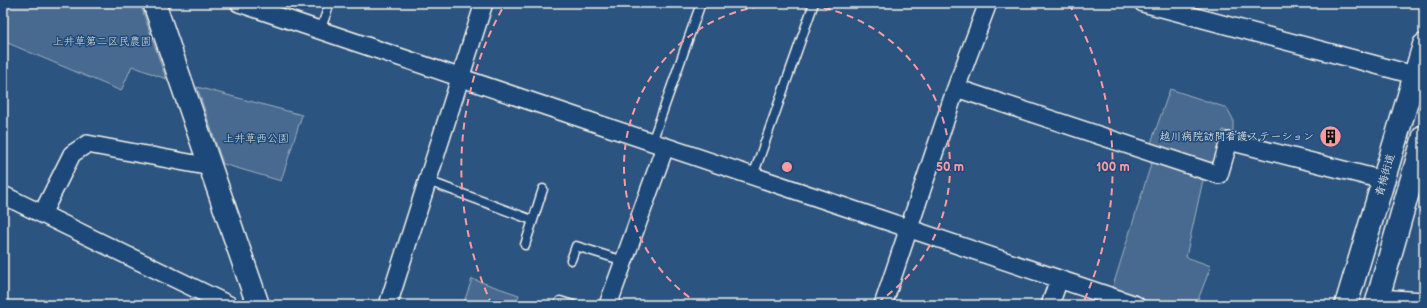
<svg xmlns="http://www.w3.org/2000/svg" width="1427" height="308" viewBox="0 0 1427 308" font-family="'Balsamiq Sans','Klee One',sans-serif">
<style>
.green{fill:#496b90;stroke:#9eaebc}
.lines{fill:none;stroke-linecap:round;stroke-linejoin:round}
.lane-casing{stroke:#f4f1e8;stroke-width:11}
.street-casing{stroke:#f4f1e8;stroke-width:20}
.secondary-casing{stroke:#f4f1e8;stroke-width:25}
.primary-casing{stroke:#f4f1e8;stroke-width:25}
.lane{stroke:#1f4a7a;stroke-width:8}
.street{stroke:#1f4a7a;stroke-width:17}
.secondary{stroke:#1f4a7a;stroke-width:22}
.primary{stroke:#1f4a7a;stroke-width:22}
.ring{fill:none;stroke:#ff9aa2;stroke-width:2;stroke-dasharray:7 5}
.labels{text-anchor:middle;dominant-baseline:central;stroke-width:3;stroke-linejoin:round;paint-order:stroke}
.park-label{font-size:11px;fill:#dadddb;stroke:#1f4a7a}
.poi-label{font-size:11px;fill:#f4f1e8;stroke:#1f4a7a;text-anchor:end}
.street-label{font-size:11px;fill:#f4f1e8;stroke:#1f4a7a}
.centre{fill:#ff9aa2;stroke:#1f4a7a;stroke-width:2}
.ring-label{font-size:12px;text-anchor:middle;font-weight:bold;fill:#ff9aa2;stroke:#1f4a7a;stroke-width:3;stroke-linejoin:round;paint-order:stroke}
</style>
<rect width="100%" height="100%" fill="#2c5481"/>
<filter id="ink" filterUnits="userSpaceOnUse"><feTurbulence type="fractalNoise" baseFrequency=".025" numOctaves="2"/><feDisplacementMap in="SourceGraphic" scale="8" xChannelSelector="R" yChannelSelector="G"/><feConvolveMatrix kernelMatrix="1 2 1 2 8 2 1 2 1" color-interpolation-filters="sRGB"/></filter>
<g filter="url(#ink)">
<!-- green -->
<path class="green" d="M3 3H140L166 79 132 66 121 91 3 41Z
M197 87 302 115 281 181 223 164Z
M1170 89 1227 108 1233 119V134L1223 130 1218 159 1207 164 1150 146Z
M1152 161 1203 180 1186 257 1211 266 1196 305H1160L1112 289Z
M472 279 519 295 516 305H463Z"/>
<g class="lines">
<defs>
<path id="lane" d="M320 31 330 3
M652 142 701 3
M753 176 814 3
M428 181 532 220
M525 245 543 189
M571 260 576 246 624 261
M560 301 573 305"/>
<path id="street" d="M239 3 1136 305
M1143 3 1414 75
M956 88 1219 175 1229 141 1383 180
M3 195 229 305
M42 214 72 154 87 144 211 167
M1378 298 1424 301
M388 305 484 3
M608 305 665 147
M883 305 956 88 988 3
M1050 305 1059 279"/>
<path id="secondary" d="M154 3 258 305"/>
<path id="primary" d="M1346 305 1424 45
M1376 305 1424 136"/>
</defs>
<!-- lane casing -->
<use href="#lane" class="lane-casing"/>
<!-- street casing -->
<use href="#street" class="street-casing"/>
<!-- secondary casing -->
<use href="#secondary" class="secondary-casing"/>
<!-- primary casing -->
<use href="#primary" class="primary-casing"/>
<!-- lane -->
<use href="#lane" class="lane"/>
<!-- street -->
<use href="#street" class="street"/>
<!-- secondary -->
<use href="#secondary" class="secondary"/>
<!-- primary -->
<use href="#primary" class="primary"/>
</g>
</g>
<!-- distance rings -->
<g class="ring">
<path d="M699 304A163 163 0 1 1 875 304"/>
<path d="M492 305A326 326 0 0 1 505 4M1069 4A326 326 0 0 1 1082 305"/>
</g>
<!-- icons -->
<defs>
<symbol id="building-disc" viewBox="-11 -11 22 22"><circle r="9.5" fill="#ff9aa2" stroke="#1f4a7a"/><path d="M-4-6H4V6H1V3H-1V6H-4ZM-2.5-4.3h1.7v1.8h-1.7ZM.8-4.3h1.7v1.8H.8ZM-2.5-1h1.7V.8h-1.7ZM.8-1h1.7V.8H.8Z" fill="#111"/></symbol>
</defs>
<g fill-rule="evenodd">
<use href="#building-disc" x="1318" y="124" width="25" height="25"/>
</g>
<g class="labels">
<!-- park labels -->
<g class="park-label">
<text x="102" y="41">上井草第二区民農園</text>
<text x="256" y="138">上井草西公園</text>
</g>
<!-- poi labels -->
<g class="poi-label">
<text x="1314" y="136">越川病院訪問看護ステーション</text>
</g>
<!-- street labels -->
<g class="street-label">
<text transform="translate(1385 175) rotate(-74)">青梅街道</text>
</g>
</g>
<circle cx="787" cy="167" r="6" class="centre"/>
<g class="ring-label">
<text x="950" y="171">50 m</text>
<text x="1113" y="171">100 m</text>
</g>
<!-- margin -->
<rect width="1427" height="308" fill="none" stroke="#1f4a7a" stroke-width="16"/>
<rect x="8" y="8" width="1411" height="292" fill="none" stroke="#f4f1e8" stroke-width="1.5" filter="url(#ink)"/>
</svg>
